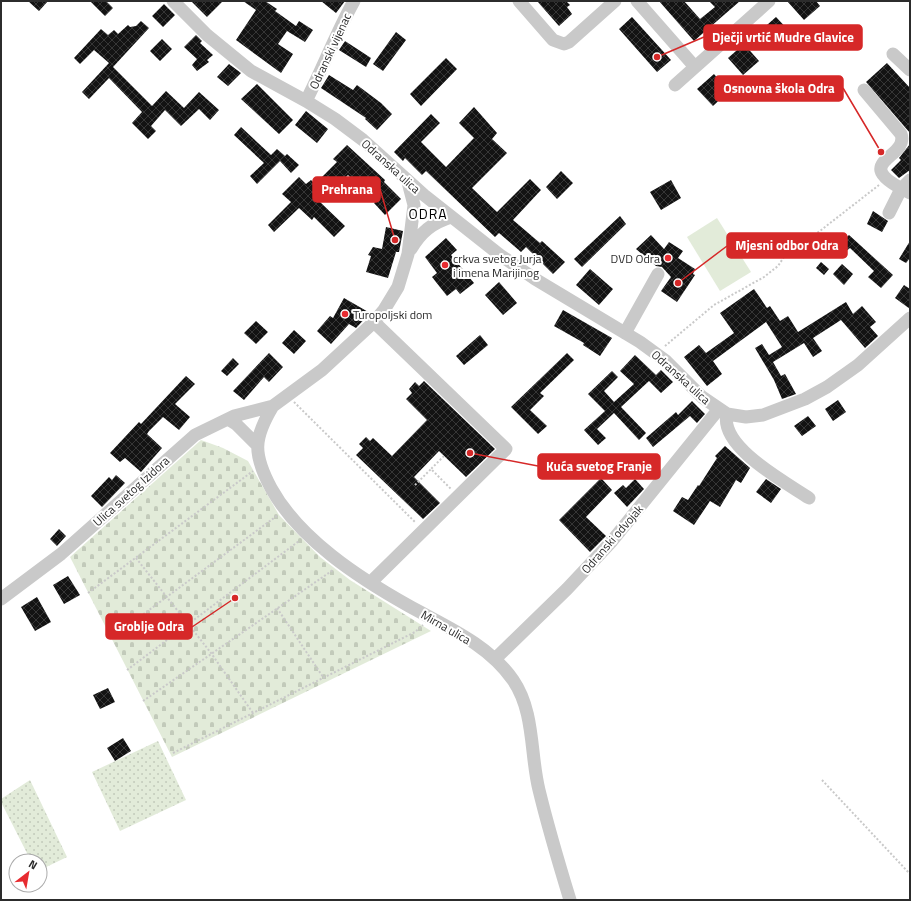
<svg xmlns="http://www.w3.org/2000/svg" width="911" height="901" viewBox="0 0 911 901" font-family="'Titillium Web',sans-serif">
<style>
.grass{fill:url(#grass-dots)}
.cemetery{fill:url(#cemetery-stones)}
.pitch{fill:#e2ebd9}
.building{fill:url(#building-cross-hatch)}
.lines{fill:none;stroke-linecap:round;stroke-linejoin:round}
.path{stroke:#c9c9c9;stroke-width:2;stroke-dasharray:2 2;stroke-linecap:butt}
.minor{stroke:#c9c9c9;stroke-width:13}
.poi-dot{fill:#e72b30;stroke:#fff;stroke-width:1.5}
.labels{text-anchor:middle;dominant-baseline:central;stroke-width:4;stroke-linejoin:round;paint-order:stroke}
.street-label{font-size:12px;fill:#2c2c2c;stroke:#fff}
.poi-label{font-size:12px;fill:#2c2c2c;stroke:#fff;text-anchor:start}
.quarter-label{font-size:14px;letter-spacing:1px;fill:#000;stroke:#fff}
.leader{fill:none;stroke:#d62828;stroke-width:1.5}
.callout-dot{fill:#d62828;stroke:#fff;stroke-width:1.5}
.callout{fill:#d62828;stroke:#d62828;stroke-width:1.5}
.callout-label{font-size:13px;text-anchor:middle;font-weight:bold;fill:#fff}
</style>
<defs>
<pattern id="grass-dots" width="8" height="8" patternUnits="userSpaceOnUse"><rect width="8" height="8" fill="#e2ebd9"/><path d="M2 2h.1M6 6h.1" fill="none" stroke="#c2caba" stroke-width="1.8" stroke-linecap="round"/></pattern>
<pattern id="cemetery-stones" width="16" height="16" patternUnits="userSpaceOnUse"><rect width="16" height="16" fill="#e2ebd9"/><path d="M2 7V4a2 2 0 0 1 4 0v3zM10 15v-3a2 2 0 0 1 4 0v3z" fill="#c2caba"/></pattern>
<pattern id="building-cross-hatch" width="8" height="8" patternUnits="userSpaceOnUse"><rect width="8" height="8" fill="#131313"/><path d="M0 0l8 8M0 8l8-8" fill="none" stroke="#363636"/></pattern>
</defs>
<rect width="100%" height="100%" fill="#fff"/>
<!-- grass -->
<path class="grass" d="M158 741 186 800 120 831 92 772Z
M30 780 67 857 40 870V861H31L1 802V799Z"/>
<!-- cemetery -->
<path class="cemetery" d="M201 440 223 448 248 461 279 515 320 557 350 580 431 631 172 757 70 557Z"/>
<!-- pitch -->
<path class="pitch" d="M717 218 751 272 720 291 687 237Z"/>
<!-- building -->
<path class="building" d="M28 1H48L39 11Z
M90 1H106L113 8 105 16Z
M191 1H223L207 17Z
M243 1H265L277 9 275 11 296 26 299 21 313 30 305 42 287 31 278 44 293 54 281 73 236 40 256 10Z
M321 1H345L336 13Z
M537 1H566L570 5 567 7 572 14 559 26Z
M659 1H684L700 19 715 7 709 1H740L694 41Z
M787 1H816L820 6 804 20Z
M164 4 175 15 163 27 152 16Z
M632 17 671 60 657 72 619 29Z
M776 17 791 33 775 48 760 31Z
M141 21 149 28 113 67 110 64 152 106 166 91 184 108 199 92 219 110 210 120 199 109 181 126 165 110 151 126 156 131 148 139 132 123 142 112 109 78 89 99 82 92 109 63 94 50 80 64 74 58 101 29 108 35 114 30 118 34 128 25 130 27 136 26Z
M396 32 406 40 383 71 373 64Z
M196 35 202 41 200 43 213 55 207 60 209 62 197 71 192 65 197 59 184 47Z
M162 39 172 49 160 61 150 51Z
M345 41 371 58 366 67 339 50Z
M744 44 759 61 743 75 728 58Z
M446 58 457 69 421 106 410 94Z
M887 63 910 88V133L866 82Z
M229 64 241 73 228 86 217 77Z
M714 74 729 91 713 106 697 89Z
M329 75 353 90 357 85 381 103 392 114 377 130 365 119 366 118 321 88Z
M257 84 293 120 279 134 241 99Z
M474 107 497 133 492 139 507 153 472 188 497 212 530 179 541 190 513 220 540 243 542 241 565 262 553 274 526 247 521 252 499 233 495 237 426 171 422 175 405 158 403 161 394 152 431 114 440 123 421 142 446 167 474 138 459 123Z
M306 111 328 129 317 143 295 125Z
M241 127 271 155 277 149 285 156 257 184 250 176 264 163 234 135Z
M910 144V170L899 178 891 170 901 160 899 158Z
M347 145 385 180 384 182 401 199 385 215 374 203 375 202 348 175 320 202 345 226 334 237 314 217 312 220 299 208 274 232 268 225 291 202 282 194 299 177 306 184 311 180 315 184 337 162 333 159Z
M287 154 299 165 291 173 280 161Z
M561 171 573 183 557 199 546 187Z
M671 180 681 198 661 210 650 192Z
M873 211 888 221 882 232 867 224Z
M620 216 626 224 582 267 574 259Z
M386 227 403 231 399 252H396L388 278 366 272 371 256 368 255 373 247 382 249Z
M651 235 664 249 669 242 683 251 678 258 695 269 693 274 695 275 677 302 661 291 671 277 662 267 656 266 636 249Z
M849 235 893 275 881 288 868 277 874 271 850 248 845 252 838 245Z
M446 238 457 250 451 255 474 283 460 294 456 289 447 296 432 277 437 273 425 257Z
M910 241V258L906 263 899 259Z
M821 262 829 269 824 275 816 268Z
M842 264 853 274 844 285 833 274Z
M590 269 613 289 599 305 576 285Z
M499 282 517 303 503 315 485 295Z
M904 285 910 289V309L895 298Z
M754 289 767 308 770 306 780 321 788 316 798 332 846 302 853 314 862 306 876 322 870 327 878 336 865 348 841 320 813 338 822 351 813 357 804 343 773 362 781 376 785 374 796 394 782 399 774 380 755 348 762 344 769 355 782 347 766 322 713 361 722 374 707 386 684 357 699 345 706 353 734 333 720 313Z
M344 298 370 313 356 328 349 324 331 344 317 331 330 316 333 318Z
M563 310 612 338 600 356 583 345 584 343 554 326Z
M256 321 268 332 256 344 244 333Z
M294 330 306 341 294 354 282 343Z
M480 335 488 345 464 365 456 356Z
M269 353 283 367 269 382 264 377 244 400 233 391Z
M567 353 574 360 540 393 544 396 530 410 547 426 538 434 511 407Z
M635 355 656 375 661 370 673 382 661 393 649 381 621 407 646 433 639 440 614 413 597 429 606 438 598 445 584 430 605 411 588 394 612 371 618 377 604 391 614 402 634 384 620 371Z
M233 358 239 364 227 376 221 371Z
M186 376 195 384 175 404 190 417 179 430 163 417 149 431 147 434 162 448 141 472 125 458 120 462 110 453 139 422 141 424Z
M424 381 495 449 466 477 439 451 414 477 440 503 423 519 356 455 363 448 359 444 366 437 370 441 373 438 392 456 427 420 406 399 412 393 409 389 415 382 419 386Z
M838 400 846 412 833 421 825 409Z
M692 401 705 414 697 423 690 416 653 447 646 438 676 412 678 415Z
M808 416 816 426 802 436 794 426Z
M725 446 750 468 741 483 736 480 720 507 710 501 694 525 673 511 682 497 688 500 698 485 699 486 717 458 715 456Z
M116 475 125 483 102 507 91 496 109 477 112 480Z
M601 478 612 490 586 517 606 536 590 552 559 520Z
M635 479 644 489 627 507 614 493 623 485 626 488Z
M766 479 781 489 771 503 756 492Z
M59 529 66 536 57 546 50 539Z
M68 576 80 595 64 604 53 585Z
M37 597 51 622 35 631 21 607Z
M108 688 115 702 100 709 93 695Z
M123 738 131 751 115 761 107 748Z"/>
<g class="lines">
<!-- path -->
<path class="path" d="M665 346 714 305 764 277 778 266 790 248 816 234 879 185
M294 402 416 523
M444 456 431 469 451 489
M415 485 431 469
M136 558 211 653 253 713
M88 593 253 471
M277 608 323 677
M111 638 278 515
M127 670 299 541
M143 701 333 570
M173 753 415 632 423 625
M822 780 910 874"/>
<!-- minor -->
<path class="minor" d="M173 1 207 35 251 71 306 101 335 119 363 140 424 195 500 255 535 279 640 342 666 361 702 397 727 414 746 417 763 415 805 399 827 387 858 365 910 318
M519 1 553 40 564 44 569 42 615 1
M637 1 695 67
M893 54 910 70
M675 85 769 1
M864 90 901 134C910 159 845 162 910 193
M306 101C323 68 336 33 354 1
M889 213 901 189 910 180
M411 249C421 232 432 223 451 217
M625 333 658 274
M273 406C253 439 253 454 271 488 299 539 359 578 409 606 447 627 488 644 513 680 535 712 530 754 539 790 548 827 559 864 570 900
M727 414C719 447 787 483 809 498
M228 419 236 424 257 445
M371 582 506 449 374 322
M1 599 61 554 195 435 234 416 273 406 322 370 374 322 384 310 398 287 408 254 414 205 408 182
M495 659 567 589 612 541 718 410"/>
</g>
<!-- markers -->
<g class="poi-dot">
<circle cx="668" cy="258" r="4"/>
<circle cx="445" cy="265" r="4"/>
<circle cx="345" cy="314" r="4"/>
</g>
<g class="labels">
<!-- street labels -->
<g class="street-label">
<text transform="translate(330 51) rotate(-65)">Odranski vijenac</text>
<text transform="translate(391 166) rotate(42)">Odranska ulica</text>
<text transform="translate(681 377) rotate(42)">Odranska ulica</text>
<text transform="translate(131 491) rotate(-42)">Ulica svetog Izidora</text>
<text transform="translate(612 539) rotate(-49)">Odranski odvojak</text>
<text transform="translate(446 627) rotate(30)">Mirna ulica</text>
</g>
<!-- poi labels -->
<g class="poi-label">
<text x="453" y="258">crkva svetog Jurja<tspan x="453" dy="14">i imena Marijinog</tspan></text>
<text x="660" y="258" text-anchor="end">DVD Odra</text>
<text x="353" y="314">Turopoljski dom</text>
</g>
<!-- quarter labels -->
<g class="quarter-label">
<text x="428" y="213">ODRA</text>
</g>
</g>
<!-- callouts -->
<path class="leader" d="M657 57L704 37M881 152L843 88M395 240L380 189M678 283L727 246M470 453L538 466M235 598L192 627"/>
<g class="callout-dot">
<circle cx="657" cy="57" r="4"/>
<circle cx="881" cy="152" r="4"/>
<circle cx="395" cy="240" r="4"/>
<circle cx="678" cy="283" r="4"/>
<circle cx="470" cy="453" r="4"/>
<circle cx="235" cy="598" r="4"/>
</g>
<g class="callout">
<rect x="704" y="25" width="158" height="25" rx="4"/>
<rect x="715" y="76" width="128" height="25" rx="4"/>
<rect x="313" y="177" width="67" height="25" rx="4"/>
<rect x="727" y="233" width="120" height="25" rx="4"/>
<rect x="538" y="454" width="122" height="25" rx="4"/>
<rect x="106" y="614" width="86" height="25" rx="4"/>
</g>
<g class="callout-label">
<text x="783" y="42">Dječji vrtić Mudre Glavice</text>
<text x="779" y="93">Osnovna škola Odra</text>
<text x="347" y="194">Prehrana</text>
<text x="787" y="250">Mjesni odbor Odra</text>
<text x="599" y="471">Kuća svetog Franje</text>
<text x="149" y="631">Groblje Odra</text>
</g>
<!-- border -->
<rect width="911" height="901" fill="none" stroke="#2c2c2c" stroke-width="4"/>
<!-- north arrow -->
<g transform="translate(28 873) rotate(31)"><circle r="19" fill="#ffffff" stroke="#ababab"/>
<path d="M0-3L7 15L0 10L-7 15Z" fill="#e72b30"/>
<text y="-6" font-size="11" font-weight="bold" text-anchor="middle" fill="#2c2c2c">N</text>
</g>
</svg>
